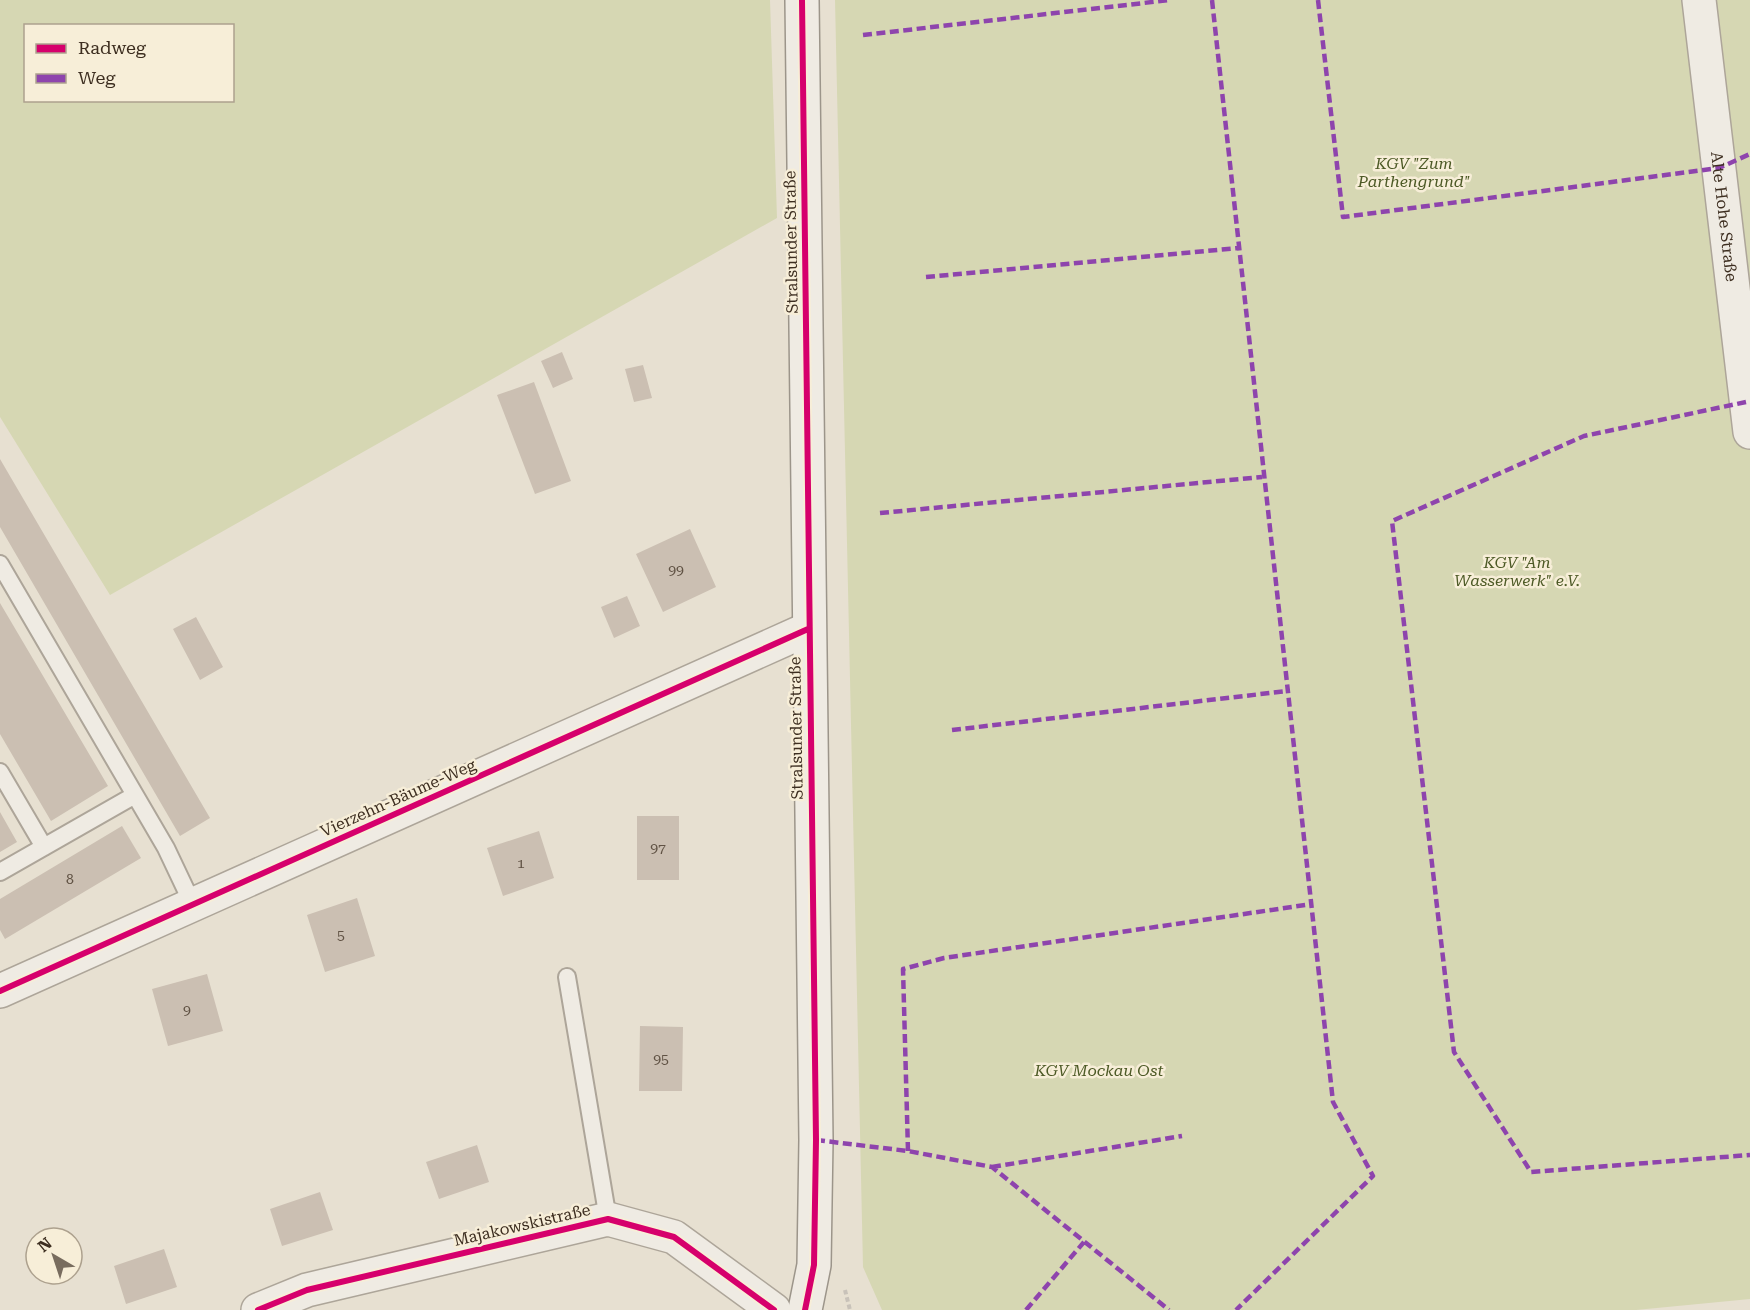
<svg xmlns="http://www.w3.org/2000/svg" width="1750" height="1310" viewBox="0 0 1750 1310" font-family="'Roboto Serif',serif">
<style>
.green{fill:#d6d7b3;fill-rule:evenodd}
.building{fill:#cbbfb2}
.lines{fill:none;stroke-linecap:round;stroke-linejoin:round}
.lane-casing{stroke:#ada599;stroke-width:20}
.street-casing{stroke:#ada599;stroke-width:36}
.secondary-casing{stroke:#9c958a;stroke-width:36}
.path{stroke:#c8c2b9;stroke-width:4;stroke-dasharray:4.5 3;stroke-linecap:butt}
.lane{stroke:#efebe3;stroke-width:16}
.street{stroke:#efebe3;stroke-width:33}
.secondary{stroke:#efebe3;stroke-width:33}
.quiet{stroke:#8e44ad;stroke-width:4.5;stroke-dasharray:9 4.5;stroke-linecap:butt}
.cycleway-casing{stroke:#f7eed8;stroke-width:10}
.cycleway{stroke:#d6006c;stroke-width:6}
.labels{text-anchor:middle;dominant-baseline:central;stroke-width:5;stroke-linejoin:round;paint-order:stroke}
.number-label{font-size:14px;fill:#605244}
.park-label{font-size:16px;font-style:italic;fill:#4d5a26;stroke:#f7eed8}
.street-label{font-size:16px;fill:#3d2e20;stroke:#f7eed8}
</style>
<rect width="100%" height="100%" fill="#e7e0d1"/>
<!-- green -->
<path class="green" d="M0 0H770L777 218 110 595 0 417ZM26 26H232V100H26Z
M835 0H1750V1299L1636 1310H882L863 1267Z"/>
<!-- building -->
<path class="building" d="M562 352 573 379 553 388 541 361Z
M643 365 652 398 634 402 625 369Z
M534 382 571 481 535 494 497 395Z
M0 459 210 818 180 836 0 527Z
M690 529 716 587 663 612 636 554Z
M627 596 640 626 614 638 601 607Z
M0 603 108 786 51 821 0 734Z
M196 617 223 667 200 680 173 629Z
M0 812 17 842 0 852Z
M637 816H679V880H637Z
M122 826 141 858 5 939 0 930V899Z
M539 831 554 878 503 896 487 848Z
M357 898 375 956 325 972 307 915Z
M207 974 223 1031 168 1046 152 989Z
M640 1026 683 1027 682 1091H639Z
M477 1145 489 1182 439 1199 426 1162Z
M320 1192 333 1230 282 1246 270 1209Z
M164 1249 177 1287 126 1304 114 1266Z"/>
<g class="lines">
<defs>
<path id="lane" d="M0 564 166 848 193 905
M0 772 44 847
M0 872 135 795
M567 977 608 1219"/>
<g id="street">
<path id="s1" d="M1699 0 1750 432"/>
<path d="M0 991 808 629"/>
<path d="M258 1310 307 1290 608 1219 674 1237 774 1310"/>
</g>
<path id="secondary" d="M802 0 816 1140 814 1265 805 1310"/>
</defs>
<!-- lane casing -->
<use href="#lane" class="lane-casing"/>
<!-- street casing -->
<use href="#street" class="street-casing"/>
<!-- secondary casing -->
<use href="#secondary" class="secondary-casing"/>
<!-- path -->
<path class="path" d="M845 1290 850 1310"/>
<!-- lane -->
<use href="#lane" class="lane"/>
<!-- street -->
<use href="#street" class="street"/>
<!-- secondary -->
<use href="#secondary" class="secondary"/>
<!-- quiet -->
<path class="quiet" d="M1212 0 1333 1102 1373 1176 1236 1310
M1318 0 1343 217 1719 168 1750 154
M863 35 1170 0
M926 277 1238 248
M1746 402 1584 436 1392 521 1454 1052 1531 1172 1750 1155
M880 513 1262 477
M952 730 1287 691
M816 1140 908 1151 992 1167 1169 1310
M908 1151 903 969 944 958 1312 904
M992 1167 1182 1136
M1026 1310 1084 1242"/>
<defs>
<path id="cycleway" d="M802 0 816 1140 814 1265 805 1310
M0 991 808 629
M258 1310 307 1290 608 1219 674 1237 774 1310"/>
</defs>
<!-- cycleway casing -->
<use href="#cycleway" class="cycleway-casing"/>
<!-- cycleway -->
<use href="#cycleway" class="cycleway"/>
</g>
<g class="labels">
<!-- number labels -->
<g class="number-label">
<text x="676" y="570">99</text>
<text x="658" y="848">97</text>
<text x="521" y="863">1</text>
<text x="70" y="879">8</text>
<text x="341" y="935">5</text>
<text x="187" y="1010">9</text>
<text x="661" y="1059">95</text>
</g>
<!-- park labels -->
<g class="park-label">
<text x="1414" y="163">KGV "Zum<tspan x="1414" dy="18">Parthengrund"</tspan></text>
<text x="1517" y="562">KGV "Am<tspan x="1517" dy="18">Wasserwerk" e.V.</tspan></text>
<text x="1099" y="1070">KGV Mockau Ost</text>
</g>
<!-- street labels -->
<g class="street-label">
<text stroke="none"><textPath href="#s1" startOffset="218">Alte Hohe Straße</textPath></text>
<text transform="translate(791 242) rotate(-91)">Stralsunder Straße</text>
<text transform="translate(796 728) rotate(-91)">Stralsunder Straße</text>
<text transform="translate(398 798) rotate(-24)">Vierzehn-Bäume-Weg</text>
<text transform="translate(522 1225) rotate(-13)">Majakowskistraße</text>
</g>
</g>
<!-- legend -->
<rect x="24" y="24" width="210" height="78" fill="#f7eed8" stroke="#ada18e" stroke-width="1.5"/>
<rect x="36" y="44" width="30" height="9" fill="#d6006c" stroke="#ada18e" stroke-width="1.5"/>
<text x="78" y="54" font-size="18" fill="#3d2e20">Radweg</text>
<rect x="36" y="74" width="30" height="9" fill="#8e44ad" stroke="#ada18e" stroke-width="1.5"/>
<text x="78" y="84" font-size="18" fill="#3d2e20">Weg</text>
<!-- north arrow -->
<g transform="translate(54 1256) rotate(321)"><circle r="28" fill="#f7eed8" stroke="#ada18e" stroke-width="1.5"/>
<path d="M0-4.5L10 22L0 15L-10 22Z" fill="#786c5e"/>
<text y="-9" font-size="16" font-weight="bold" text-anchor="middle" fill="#3d2e20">N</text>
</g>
</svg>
